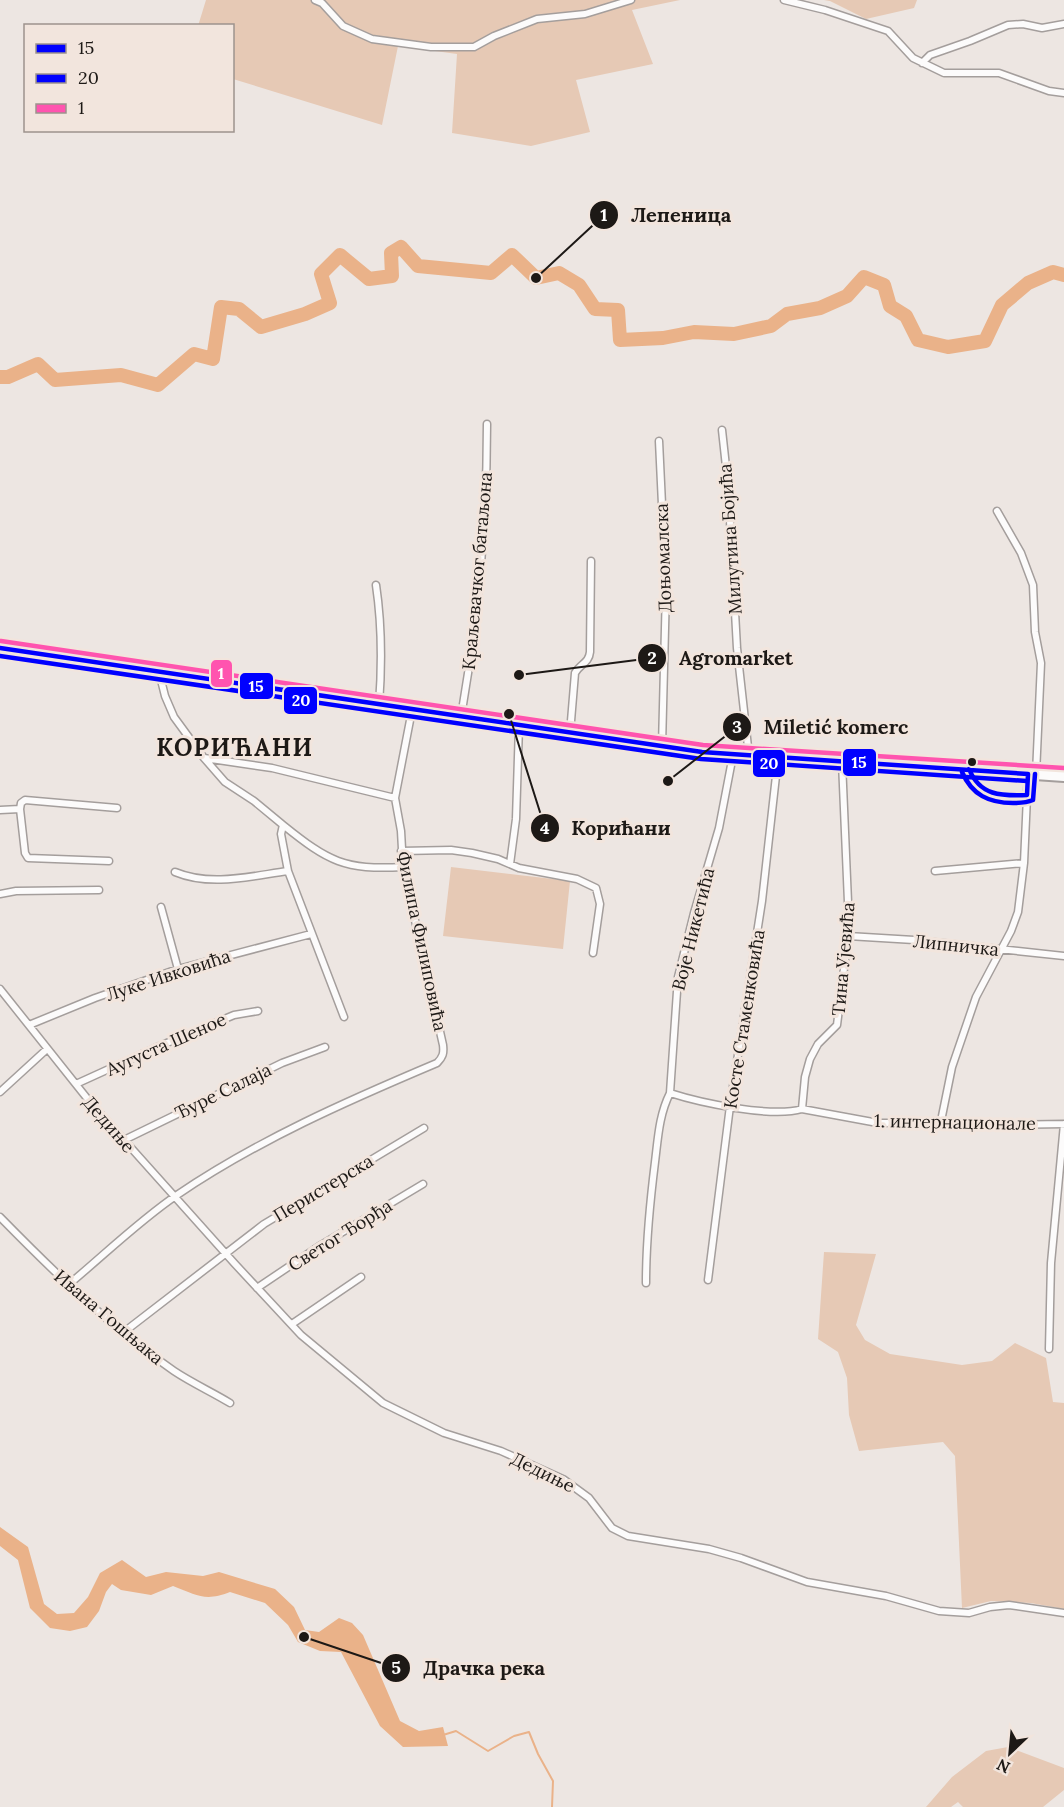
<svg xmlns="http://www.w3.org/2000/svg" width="1064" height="1807" viewBox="0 0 1064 1807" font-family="Lora,serif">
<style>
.green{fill:#e6c9b5}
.water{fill:#eab289}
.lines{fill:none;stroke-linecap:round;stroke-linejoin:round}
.stream{stroke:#eab289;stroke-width:2}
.river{stroke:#eab289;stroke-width:14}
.minor-casing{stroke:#a49e9c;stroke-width:9}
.primary-casing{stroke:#a49e9c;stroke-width:14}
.minor{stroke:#fcfbfb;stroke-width:6}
.primary{stroke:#fcfbfb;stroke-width:10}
.bus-1-casing{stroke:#f2e5dd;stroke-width:9}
.bus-2-casing{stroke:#f2e5dd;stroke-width:9}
.bus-3-casing{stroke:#f2e5dd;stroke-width:9}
.bus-1{stroke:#00f;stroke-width:4.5}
.bus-2{stroke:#00f;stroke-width:4.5}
.bus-3{stroke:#ff54af;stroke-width:4.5}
.bus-dot{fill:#1d1916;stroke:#f2e5dd;stroke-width:2}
.labels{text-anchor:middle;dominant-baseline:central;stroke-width:6;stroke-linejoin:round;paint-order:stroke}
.street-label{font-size:18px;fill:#1d1916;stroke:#f2e5dd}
.district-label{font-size:24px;font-weight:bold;letter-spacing:1.5px;fill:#1d1916;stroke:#f2e5dd}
.leader{fill:none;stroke:#1d1916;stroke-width:2}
.callout-dot{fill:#1d1916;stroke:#f2e5dd;stroke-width:2}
.mark-label{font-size:18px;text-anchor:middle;font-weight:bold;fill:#fff}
.callout-label{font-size:20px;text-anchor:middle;font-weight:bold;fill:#1d1916;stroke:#f2e5dd;stroke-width:6;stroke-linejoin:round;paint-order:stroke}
.line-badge{stroke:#f2e5dd;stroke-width:2}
.badge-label{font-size:16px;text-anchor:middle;font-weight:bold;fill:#fff}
</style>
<rect width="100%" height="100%" fill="#ede6e2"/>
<!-- green -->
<path class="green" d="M206 0H680L632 10 653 64 576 80 590 132 531 146 452 133 457 54 398 46 382 125 233 79 232 26H198Z
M824 0H917L914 8 866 19 830 1Z
M451 867 570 881 563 949 443 936Z
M824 1252 876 1254 856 1325 865 1340 890 1354 962 1365 992 1361 1015 1343 1046 1358 1053 1402 1064 1403V1609L1031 1603 991 1601 962 1608 955 1456 943 1442 859 1451 849 1415 847 1378 838 1352 818 1339Z
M1008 1747 1064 1768V1790L1043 1807H963L958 1802 951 1807H926L952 1777 986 1751Z"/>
<!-- water -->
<path class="water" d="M0 1527 28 1547 44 1604 57 1614 74 1613 88 1597 100 1573 122 1560 146 1577 166 1572 203 1576 219 1572 275 1589 294 1607 305 1630 319 1632 339 1618 352 1623 363 1635 400 1721 419 1731 443 1727 448 1746 403 1747 380 1726 341 1652 320 1651 298 1642 288 1625 265 1603 230 1592C205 1602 197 1595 173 1586L151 1595 121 1590 112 1584 106 1592 99 1611 87 1627 70 1631 50 1628 30 1608 18 1560 0 1546Z"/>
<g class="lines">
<!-- stream -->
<path class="stream" d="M443 1735 456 1731 488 1751 514 1736 529 1732 538 1754 553 1781 552 1807"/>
<!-- river -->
<path class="river" d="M0 377H8L38 364 55 380 121 375 158 385 194 354 213 359 221 307 239 309 261 327 305 314 330 303 321 274 340 255 369 279 392 276 391 253 401 247 418 266 491 273 512 255 536 278 559 273 579 285 595 309 618 310 620 340 663 338 694 332 734 334 771 326 787 314 820 308 847 296 864 277 884 285 890 306 906 316 918 340 948 347 985 341 1002 305 1028 283 1053 272 1064 275"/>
<defs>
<path id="minor" d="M315 0 322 3 343 26 372 39 431 47H474L494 36 537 19 585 14 631 0
M784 0 825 10 888 31 913 58 944 73H999L1049 91 1064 93
M922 63 930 55 970 41 1008 25 1023 24 1042 28 1064 24
M722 430 728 485 737 648 749 756
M659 441 666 589 662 746
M997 511 1021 553 1033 585 1035 632 1041 663 1036 774
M376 585C382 625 382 665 379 705
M159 672 165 696 174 717 204 758 225 782 254 801 283 825 281 834 288 871 344 1017
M461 717C478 620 487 523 487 424
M570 733 575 673C580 664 589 663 590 652L591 561
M204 758 272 768 395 798
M20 809 21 803 25 800 117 808
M0 810 20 809 25 853 28 858 109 861
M283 825C329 862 344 870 403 867
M401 851 451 850 472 853 498 859 519 868 577 879 596 888 600 904 593 953
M510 864 516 819 519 726
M935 871 1024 863
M175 872C211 887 251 876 288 871
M0 894 16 891 99 890
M161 907 178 969
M848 936 914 940 1064 956
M0 989 90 1102 235 1264 301 1335 383 1403 444 1433 501 1451 563 1479 589 1498 612 1528 628 1536 709 1549 741 1558 807 1582 886 1596 939 1611 969 1613 990 1607 1009 1605 1064 1613
M29 1025 95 998 178 969 311 934
M76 1084 155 1048 234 1015 258 1011
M0 1092 47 1049
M670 1093C701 1103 772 1118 802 1109L878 1123H930L941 1121 998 1125 1064 1124
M802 1109 805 1077 810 1059 818 1044 837 1025 848 936V902L842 762
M941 1121 952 1067 976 997 1011 931 1018 912 1024 863 1028 774
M124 1140 282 1063 325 1047
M0 1217C54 1272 110 1327 174 1371 192 1383 212 1392 230 1403
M708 1280 730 1106 762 901 778 758
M646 1283C646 1242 650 1202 655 1162 658 1138 659 1115 670 1093L678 977 694 913 719 828 733 755
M68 1285C103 1256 140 1220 177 1195 258 1140 347 1101 437 1063 443 1057 444 1053 443 1045L403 867 401 831 395 798 412 710
M257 1288 321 1245 423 1184
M292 1324 361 1277
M124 1332 264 1224 424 1128
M1049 1349 1051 1263 1064 1124"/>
<path id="primary" d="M0 648 702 752 1064 776"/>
</defs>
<!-- minor casing -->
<use href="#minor" class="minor-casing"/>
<!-- primary casing -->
<use href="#primary" class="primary-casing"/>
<!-- minor -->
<use href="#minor" class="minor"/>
<!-- primary -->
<use href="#primary" class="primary"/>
<defs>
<path id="bus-1" d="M0 648 702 752 1028 774
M969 769C980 796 1001 796 1027 795L1028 774"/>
<path id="bus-2" d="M0 656 701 759 1027 781
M962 772C972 795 989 803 1013 803 1020 803 1026 803 1033 800L1035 774"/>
<path id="bus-3" d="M1 641 703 745 1064 768"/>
</defs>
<!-- bus-1 casing -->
<use href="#bus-1" class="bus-1-casing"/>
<!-- bus-2 casing -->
<use href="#bus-2" class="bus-2-casing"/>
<!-- bus-3 casing -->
<use href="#bus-3" class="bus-3-casing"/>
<!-- bus-1 -->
<use href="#bus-1" class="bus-1"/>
<!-- bus-2 -->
<use href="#bus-2" class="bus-2"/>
<!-- bus-3 -->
<use href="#bus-3" class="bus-3"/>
</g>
<!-- markers -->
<circle class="bus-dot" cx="972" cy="762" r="5"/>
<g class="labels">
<!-- street labels -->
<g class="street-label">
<text transform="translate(730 539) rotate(-94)">Милутина Бојића</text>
<text transform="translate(663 558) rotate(-92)">Доњомалска</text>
<text transform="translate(477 571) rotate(-85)">Краљевачког батаљона</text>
<text transform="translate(693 929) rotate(-76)">Воје Никетића</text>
<text transform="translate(422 941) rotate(78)">Филипа Филиповића</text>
<text transform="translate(956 945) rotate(6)">Липничка</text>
<text transform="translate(843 959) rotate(-85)">Тина Ујевића</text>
<text transform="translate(168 975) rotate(-18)">Луке Ивковића</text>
<text transform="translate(744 1019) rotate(-81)">Косте Стаменковића</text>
<text transform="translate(166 1044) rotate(-24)">Аугуста Шеное</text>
<text transform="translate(223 1091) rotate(-26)">Ђуре Салаја</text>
<text transform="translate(955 1122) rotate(1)">1. интернационале</text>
<text transform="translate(109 1124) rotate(49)">Дедиње</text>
<text transform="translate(323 1188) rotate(-31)">Перистерска</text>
<text transform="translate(340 1235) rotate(-32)">Светог Ђорђа</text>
<text transform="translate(109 1317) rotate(40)">Ивана Гошњака</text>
<text transform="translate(543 1472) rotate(26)">Дедиње</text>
</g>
<!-- district labels -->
<g class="district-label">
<text x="235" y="747">КОРИЋАНИ</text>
</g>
</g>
<!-- callouts -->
<path class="leader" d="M536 278L604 215M519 675L652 658M668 781L737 727M509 714L545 828M304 1637L396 1668"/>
<g class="callout-dot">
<circle cx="536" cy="278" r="6"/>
<circle cx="519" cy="675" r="6"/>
<circle cx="668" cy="781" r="6"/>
<circle cx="509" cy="714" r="6"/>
<circle cx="304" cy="1637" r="6"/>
<circle cx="604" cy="215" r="15"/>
<circle cx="652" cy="658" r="15"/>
<circle cx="737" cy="727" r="15"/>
<circle cx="545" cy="828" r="15"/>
<circle cx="396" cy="1668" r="15"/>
</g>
<g class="mark-label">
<text x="604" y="221">1</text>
<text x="652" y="664">2</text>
<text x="737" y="733">3</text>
<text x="545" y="834">4</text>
<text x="396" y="1674">5</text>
</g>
<g class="callout-label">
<text x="681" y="222">Лепеница</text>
<text x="736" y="665">Agromarket</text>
<text x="836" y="734">Miletić komerc</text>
<text x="621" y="835">Корићани</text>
<text x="484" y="1675">Драчка река</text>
</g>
<g class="line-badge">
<rect x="210" y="659" width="23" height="29" rx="6" fill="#ff54af"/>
<rect x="239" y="672" width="35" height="28" rx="6" fill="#00f"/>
<rect x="283" y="686" width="35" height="29" rx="6" fill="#00f"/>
<rect x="842" y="748" width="35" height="29" rx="6" fill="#00f"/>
<rect x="752" y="749" width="34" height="29" rx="6" fill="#00f"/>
</g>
<g class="badge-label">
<text x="221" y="679">1</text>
<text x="256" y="692">15</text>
<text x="301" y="706">20</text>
<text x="859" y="768">15</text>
<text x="769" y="769">20</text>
</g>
<!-- legend -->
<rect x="24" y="24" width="210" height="108" fill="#f2e5dd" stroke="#9d938d" stroke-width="1.5"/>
<rect x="36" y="44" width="30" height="9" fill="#0000ff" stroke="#9d938d" stroke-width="1.5"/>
<text x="78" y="54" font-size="18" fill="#1d1916">15</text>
<rect x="36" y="74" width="30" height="9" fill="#0000ff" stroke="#9d938d" stroke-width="1.5"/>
<text x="78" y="84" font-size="18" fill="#1d1916">20</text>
<rect x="36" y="104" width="30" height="9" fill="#ff54af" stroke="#9d938d" stroke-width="1.5"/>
<text x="78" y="114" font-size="18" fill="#1d1916">1</text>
<!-- north arrow -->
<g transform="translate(1010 1753) rotate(206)" stroke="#f2e5dd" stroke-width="4.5" paint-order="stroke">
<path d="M0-4.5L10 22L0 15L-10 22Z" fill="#1d1916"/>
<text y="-9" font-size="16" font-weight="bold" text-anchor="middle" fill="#1d1916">N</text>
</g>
</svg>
